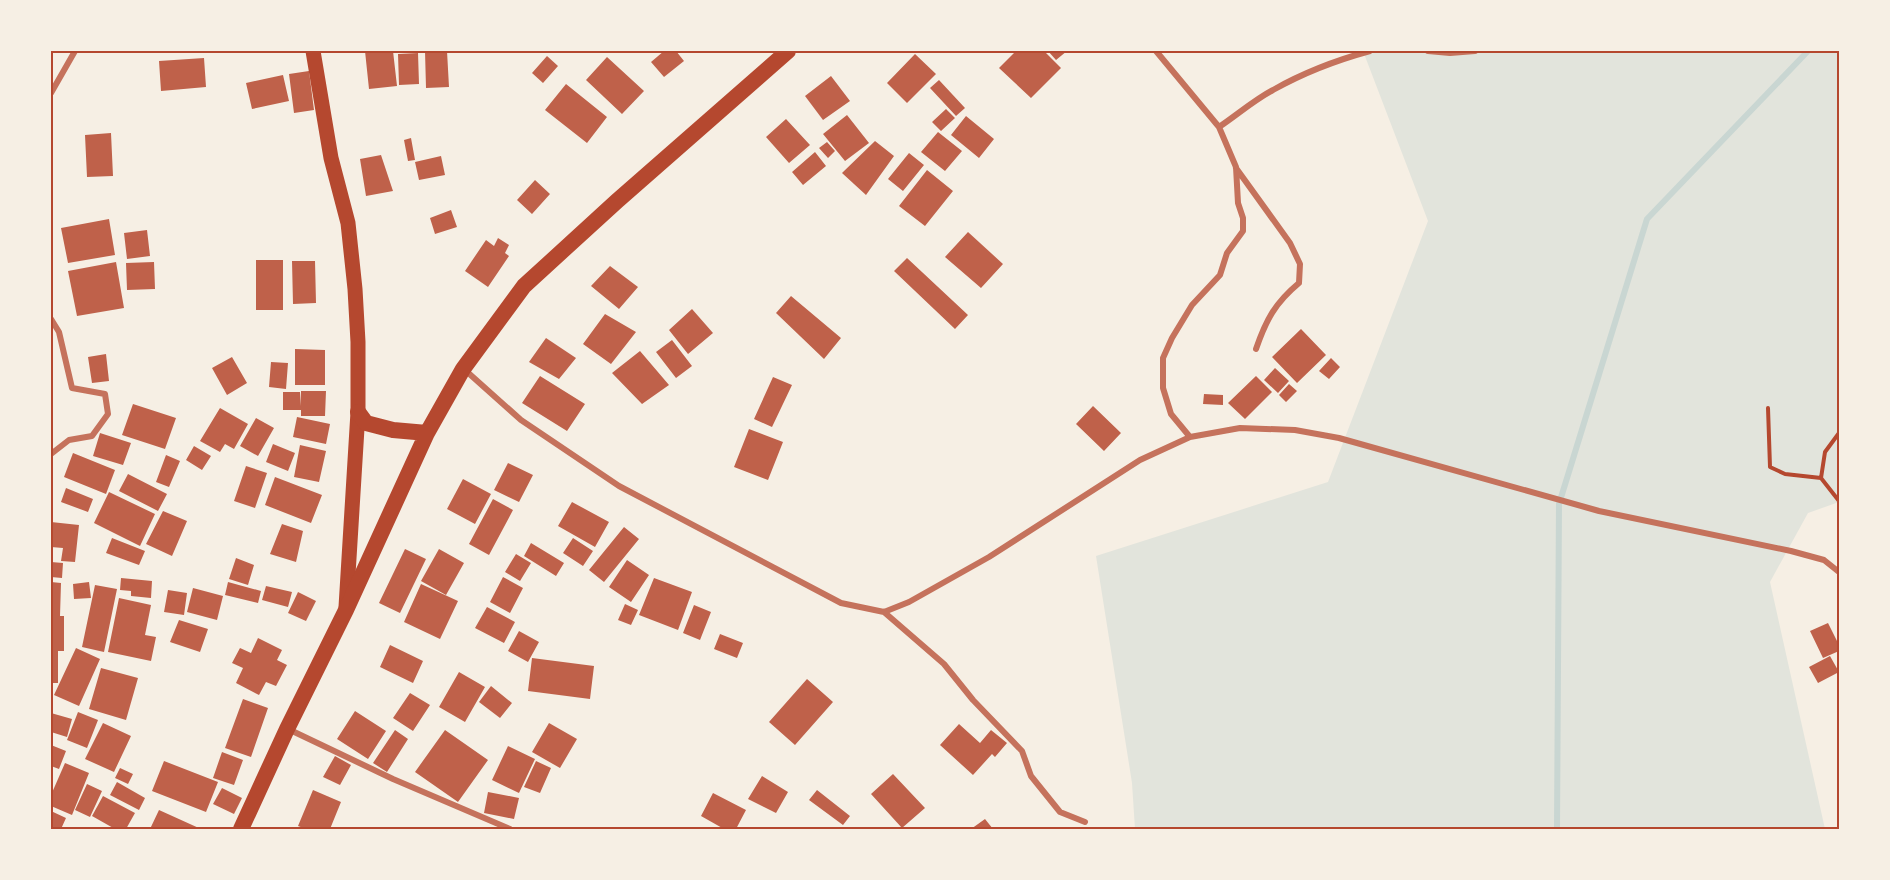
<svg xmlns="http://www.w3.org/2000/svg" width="1890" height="880" viewBox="0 0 1890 880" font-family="'DejaVu Sans',sans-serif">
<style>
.green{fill:#e2e4dc}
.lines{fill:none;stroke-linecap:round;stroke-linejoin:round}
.stream{stroke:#c9d6d2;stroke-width:6}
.building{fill:#bf614a}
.path{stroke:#b5482f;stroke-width:4}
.minor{stroke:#c5725c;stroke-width:6}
.primary{stroke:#b5482f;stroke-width:15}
.trunk{stroke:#b5482f;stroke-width:16}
.neatline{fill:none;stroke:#b5482f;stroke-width:2}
</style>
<rect width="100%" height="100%" fill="#f6efe4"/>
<!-- green -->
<path class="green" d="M1363 51H1839V502L1808 513 1770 582 1825 829H1135L1132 783 1096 556 1328 482 1428 221Z"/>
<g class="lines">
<!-- stream -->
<path class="stream" d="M1557 829 1559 504 1647 219 1808 51"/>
</g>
<!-- building -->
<path class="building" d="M365 51H393L397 86 369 89Z
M425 51H447L449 87 426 88Z
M664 51H676L684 61 664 77 651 62Z
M1016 51H1044L1061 68 1031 98 999 68Z
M1048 51H1067L1056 60Z
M418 53 419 84 399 85 398 54Z
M915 54 936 74 907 103 887 83Z
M547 56 558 66 543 83 532 73Z
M607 57 644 91 622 114 586 80Z
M204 58 206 87 161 91 159 61Z
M309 71 314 110 294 113 289 74Z
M283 75 289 101 252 109 246 83Z
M831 76 850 101 823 120 805 96Z
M939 80 965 108 956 116 930 88Z
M566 84 607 117 587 143 545 110Z
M946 109 955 118 941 131 932 122Z
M847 115 869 143 845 161 823 134Z
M966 116 994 139 979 158 951 135Z
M786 119 810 145 789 163 766 137Z
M938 132 962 151 945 171 921 152Z
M111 133 113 176 87 177 85 135Z
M411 138 415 160 408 161 404 140Z
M875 141 894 156 866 195 842 173Z
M827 142 835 151 828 158 819 148Z
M815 152 826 166 803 185 792 172Z
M909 153 924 165 903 191 888 179Z
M381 155 393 191 366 196 360 159Z
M441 156 445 175 419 180 415 162Z
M927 170 953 191 925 226 899 206Z
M535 180 550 194 532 214 517 200Z
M451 210 457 227 435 234 430 218Z
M109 219 115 255 68 263 61 228Z
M147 230 150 256 127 259 124 233Z
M968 232 1003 264 981 288 945 257Z
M498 238 509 245 505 253 509 256 488 287 465 271 486 240 494 246Z
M907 258 968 315 955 329 894 271Z
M256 260H283V310H256Z
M292 261H315L316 303 293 304Z
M116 262 124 308 77 316 68 271Z
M154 262 155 289 127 290 126 263Z
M610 266 638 287 619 309 591 286Z
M791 296 841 338 824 359 776 313Z
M692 309 713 333 688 354 669 330Z
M605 314 636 332 611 364 583 344Z
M1301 329 1326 355 1297 383 1272 357Z
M546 338 576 358 559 379 529 362Z
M672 340 692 366 676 378 656 352Z
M295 349 325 350V385H295Z
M640 351 669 385 642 404 612 373Z
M106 354 109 381 92 383 88 357Z
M232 357 247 383 227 395 212 368Z
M1331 358 1340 367 1329 379 1319 371Z
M271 362 288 363 286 389 269 387Z
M1275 368 1289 381 1278 393 1264 380Z
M540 376 585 404 567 431 522 403Z
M1256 376 1272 392 1245 419 1228 403Z
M773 377 792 385 772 427 754 419Z
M1289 384 1297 391 1286 402 1279 395Z
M301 391H326L325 416H301V410H283V392H300L301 406Z
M1204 394 1223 395V405L1203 404Z
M133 404 176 418 165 449 122 435Z
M1093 406 1121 433 1104 451 1076 424Z
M220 408 248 424 234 449 225 444 220 452 200 441Z
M297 417 330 424 326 444 293 437Z
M256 418 274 428 258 456 240 446Z
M749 429 783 442 768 480 734 467Z
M100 433 131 443 123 465 93 456Z
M273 444 295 453 288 471 266 462Z
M300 445 326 451 319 482 294 477Z
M194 446 211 456 202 470 186 460Z
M73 453 115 470 106 494 64 477Z
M166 455 180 461 169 487 156 482Z
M508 463 533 475 519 502 494 490Z
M246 466 267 473 255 508 234 501Z
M128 474 167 494 158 511 119 491Z
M275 477 322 495 311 523 265 505Z
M463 479 491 494 475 524 447 509Z
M66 488 93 499 88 512 61 502Z
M109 492 155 514 140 546 94 523Z
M493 499 513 510 489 555 469 544Z
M572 502 609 522 595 547 558 526Z
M163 511 187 521 172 556 146 544Z
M51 522 79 525 75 562 61 561 63 548 51 547Z
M282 524 303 531 296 562 270 554Z
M624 527 639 539 604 582 589 570Z
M112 538 145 551 139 565 106 553Z
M573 538 593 551 583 566 563 553Z
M531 543 564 563 556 576 524 556Z
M405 549 426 559 400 613 379 603Z
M439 549 464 563 446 595 421 581Z
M516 554 531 563 520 581 505 572Z
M236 558 254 565 248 585 229 579Z
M627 560 649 575 631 602 609 587Z
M51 562 63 563 62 578 51 577Z
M503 577 523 588 510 613 490 602Z
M121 578 152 581 151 598 131 596V591L120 590Z
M654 578 692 592 678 630 639 615Z
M51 582 61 583 60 616H64V651H58V683H51Z
M89 582 91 598 74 599 73 584Z
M228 582 261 591 258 603 225 595Z
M421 584 458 601 440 639 404 622Z
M95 585 117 589 104 652 82 647Z
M266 586 292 592 288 607 262 600Z
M193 588 223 596 217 620 187 612Z
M168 590 187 593 184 615 164 612Z
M298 592 316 601 306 621 288 613Z
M119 598 151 605 145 635 156 637 151 661 108 652Z
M625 604 638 610 631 625 618 620Z
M694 605 711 612 700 640 683 633Z
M487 607 515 622 504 643 475 628Z
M179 620 208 629 200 652 170 642Z
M1828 623 1839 645V651L1823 658 1810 631Z
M519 631 539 642 528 662 508 651Z
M720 634 743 643 737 658 714 649Z
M258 638 282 650 277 660 287 665 276 686 266 682 259 695 236 683 243 668 232 663 240 648 251 653Z
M390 645 423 661 413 683 380 667Z
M76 648 100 659 79 706 54 695Z
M1830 656 1839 672 1818 683 1809 667Z
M532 658 594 666 590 699 528 691Z
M101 668 138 678 126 720 89 709Z
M459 672 485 687 465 722 439 707Z
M807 679 833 702 795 745 769 722Z
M491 686 512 703 500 718 479 702Z
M410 693 430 705 413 731 393 718Z
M243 699 268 708 251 757 225 748Z
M355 711 386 731 368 759 337 739Z
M78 712 98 720 87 748 67 740Z
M51 713 72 719 67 737 51 732Z
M103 723 131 736 114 772 85 759Z
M549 723 577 739 560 768 532 752Z
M959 724 980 743 991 730 1007 743 995 757 992 754 973 775 940 745Z
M395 730 408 739 387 772 373 763Z
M445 730 488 760 458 802 415 772Z
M51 745 66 751 59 769 51 766Z
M508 746 535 759 519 793 492 780Z
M222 752 243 760 234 785 213 778Z
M335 756 351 765 340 785 323 777Z
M164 761 218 782 206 812 152 791Z
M536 761 551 768 540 793 524 787Z
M65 763 89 773 72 815 51 806V795Z
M120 768 133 774 128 784 115 778Z
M893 774 925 808 902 828 871 794Z
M762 776 788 792 776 813 748 799Z
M117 782 145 798 139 810 110 795Z
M87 784 102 791 90 817 75 810Z
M222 788 242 798 234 814 213 804Z
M313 790 341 802 330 829H306L298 826Z
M817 790 850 816 843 825 809 800Z
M488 792 519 798 514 819 484 813Z
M713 793 746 810 736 829H724L701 816Z
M103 796 135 813 126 829H115L92 816Z
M159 810 201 829H150Z
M51 811 66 818 61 829H51Z
M985 819 993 829H971Z"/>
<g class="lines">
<!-- path -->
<path class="path" d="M1768 408 1770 467 1785 474 1821 478
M1839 433 1825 452 1821 478 1839 501"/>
<!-- minor -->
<path class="minor" d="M1156 51 1219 127 1236 167 1238 203 1243 218V231L1227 253 1220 275 1192 305 1172 338 1163 358V388L1171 414 1190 437
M1428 51 1450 53 1475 51
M51 93 75 51
M1219 127C1237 115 1254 100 1273 90 1303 73 1337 60 1370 51
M1236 168 1290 243 1300 264 1299 283C1275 303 1266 320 1256 349
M51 319 59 332 72 388 105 394 108 414 92 436 69 440 51 454
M465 370 521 420 619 486 841 603 884 612 909 602 989 557 1140 460 1190 437 1240 428 1295 430 1339 438 1599 511 1791 551 1824 560 1839 572
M884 612 944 664 973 700 1022 751 1031 776 1060 812 1085 822
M288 729 393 779 510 829"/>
<!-- primary -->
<path class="primary" d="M313 51 331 158 348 223 355 289 358 342V412L346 607"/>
<!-- trunk -->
<path class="trunk" d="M358 412 366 423 393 430 427 433
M241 829 287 729 346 610 427 433 463 369 524 286 617 201 788 51"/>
</g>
<!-- border -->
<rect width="1890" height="880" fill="none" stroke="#f6efe4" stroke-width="105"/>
<rect x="52" y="52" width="1786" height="776" class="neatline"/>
</svg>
